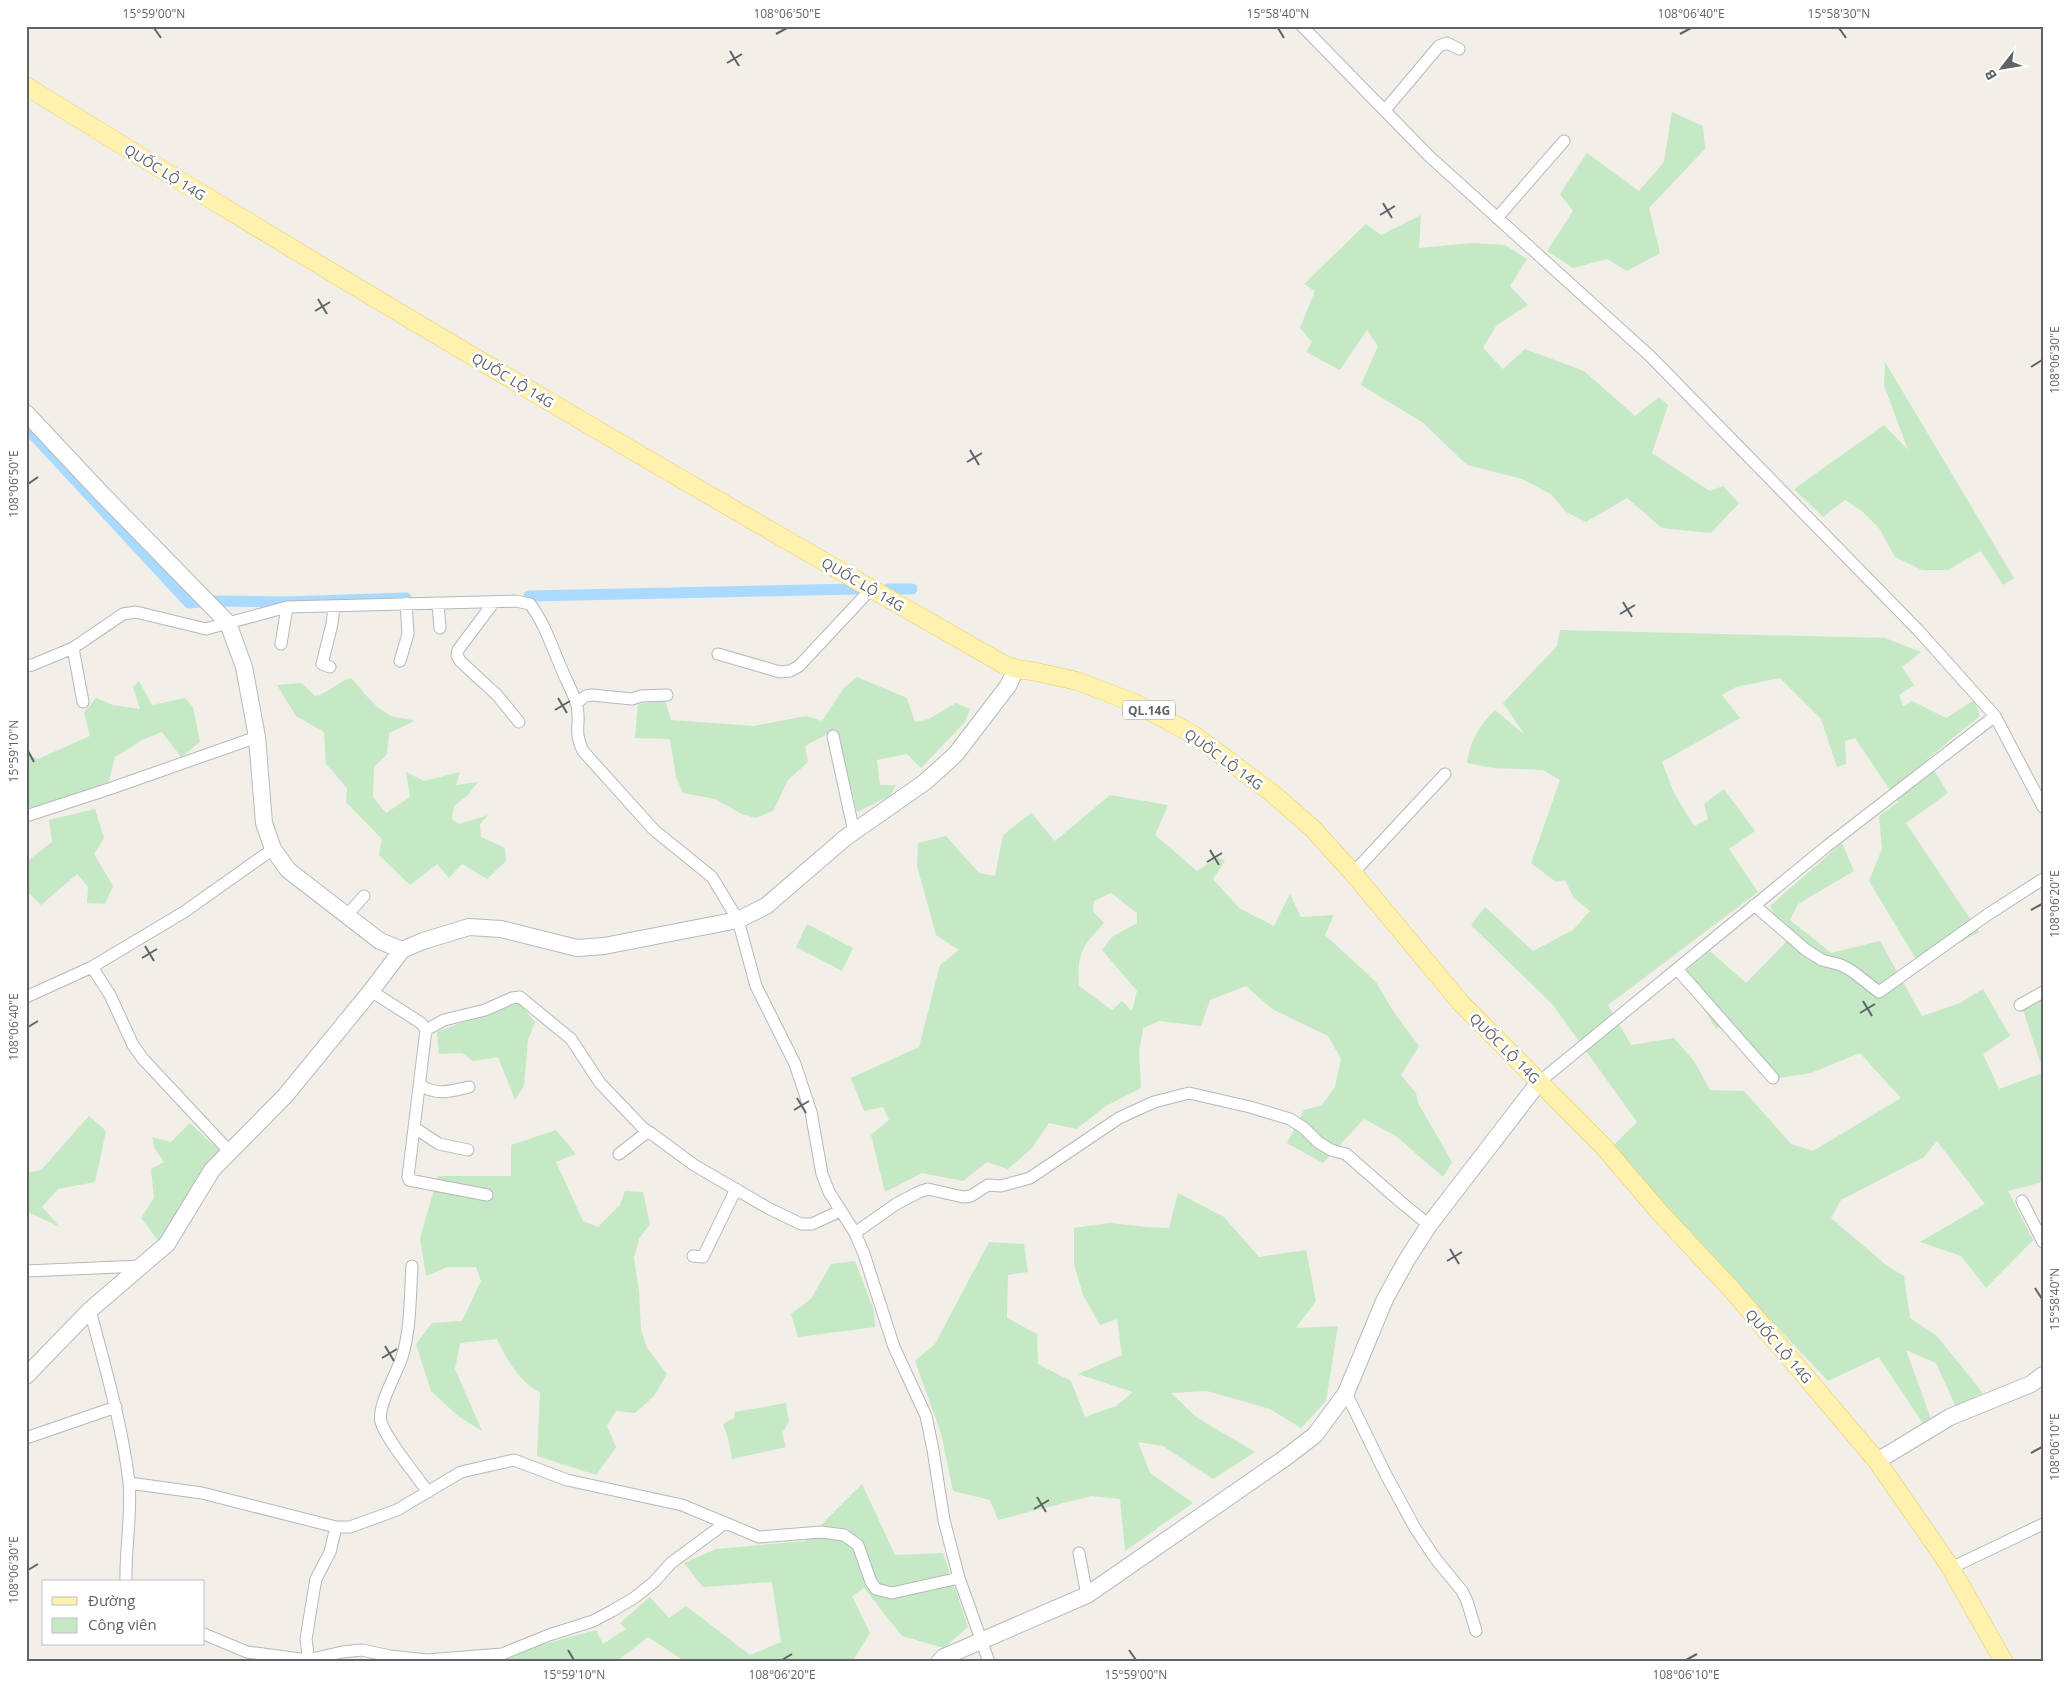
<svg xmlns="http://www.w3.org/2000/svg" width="2069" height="1688" viewBox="0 0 2069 1688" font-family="'Open Sans',sans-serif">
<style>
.green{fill:#c5e8c5;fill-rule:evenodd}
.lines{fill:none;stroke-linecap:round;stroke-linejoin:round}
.canal{stroke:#aadaff;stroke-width:11}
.street-casing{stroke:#b5b8bc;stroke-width:13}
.secondary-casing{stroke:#b6babf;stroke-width:18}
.primary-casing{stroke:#f2c960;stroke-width:19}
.street{stroke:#fff;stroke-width:11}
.secondary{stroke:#fff;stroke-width:16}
.primary{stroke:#fff2af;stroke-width:18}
.ticks{fill:none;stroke:#5f6368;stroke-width:2}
.labels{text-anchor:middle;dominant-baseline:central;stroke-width:5;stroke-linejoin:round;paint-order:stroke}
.shield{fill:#fff;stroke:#8f9295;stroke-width:1}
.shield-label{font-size:12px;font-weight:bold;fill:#5f6368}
.street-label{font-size:14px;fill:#5f6368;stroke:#fff}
.neatline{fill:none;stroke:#5f6368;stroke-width:2}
.ticks-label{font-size:12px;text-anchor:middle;fill:#5f6368}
</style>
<rect width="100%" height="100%" fill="#f1efe8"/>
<!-- green -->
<path class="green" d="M1672 112 1703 126 1705 149 1649 208 1660 253 1627 271 1607 259 1573 268 1547 251 1573 211 1560 194 1587 153 1639 191 1664 162Z
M1421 215 1419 248 1472 243 1505 245 1527 259 1510 286 1528 305 1496 326 1483 348 1503 369 1525 349 1584 371 1635 416 1659 397 1668 405 1652 453 1710 491 1723 486 1739 503 1711 533 1662 528 1627 498 1586 522 1566 512 1551 494 1522 479 1467 465 1422 422 1361 385 1378 346 1367 330 1340 370 1306 352 1312 342 1300 328 1315 291 1304 284 1366 224 1381 235Z
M1885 362 2014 578 2003 585 1981 551 1948 570H1922L1895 557 1879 528 1863 512 1845 500 1823 517 1794 489 1884 425 1908 450 1884 385Z
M1560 630 1885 638 1921 652 1902 667 1914 685 1899 695 1903 706 1912 701 1946 718 1974 700 1980 716 1927 759 1948 793 1906 823 1979 932 1919 964 1869 881 1882 849 1879 816 1898 802 1855 738 1845 741 1846 764 1837 767 1821 719 1780 678 1736 687 1722 695 1740 718 1662 762 1674 793 1694 826 1708 819 1704 804 1724 789 1755 831 1729 849 1758 892 1608 1005 1631 1045 1674 1038 1694 1061 1710 1090 1744 1091 1791 1144 1813 1151 1901 1098 1860 1053 1811 1073 1779 1078 1727 1024 1716 1029 1683 973 1710 951 1746 983 1788 940 1770 906 1842 843 1854 871 1798 904 1790 920 1831 953 1880 941 1922 1016 1960 1003 1983 989 2010 1036 1983 1054 1999 1089 2043 1073V1182L2008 1191 2033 1240 1986 1288 1961 1256 1920 1242 1985 1204 1937 1141 1924 1157 1841 1200 1831 1218 1886 1265 1904 1276 1910 1318 1936 1335 1983 1393 1956 1407 1936 1363 1906 1350 1931 1419 1924 1425 1879 1357 1828 1381 1745 1293 1612 1147 1637 1122 1553 1005 1471 925 1485 907 1533 951 1573 930 1590 911 1574 898 1565 880 1556 882 1531 863 1560 780 1543 770 1493 768 1467 763C1471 739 1478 728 1495 710L1525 735 1503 703 1557 646Z
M857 677 907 698 915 722 929 719 956 703 970 709 965 722 921 768 907 754 877 760 880 785H896L890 796 857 812 836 729 805 746 808 762 788 780 773 811 756 818 742 814 715 799 683 793 676 777 670 739 635 738 638 704 665 700 671 720 754 726 806 716 822 721 844 688Z
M351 678C363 691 375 708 391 716 396 718 407 718 414 721L389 733 387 754 374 767 373 797 386 813 410 797 406 772 424 781 460 772 456 785 478 782 468 795 454 806 452 819 459 824 488 815 480 824 481 837 505 848 506 861 487 879 462 864 449 878 437 864 410 885 379 855 382 839 346 802 347 788 326 764 324 732 296 716 277 685 302 683 315 696C329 693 337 682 351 678Z
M139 681 152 705 185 698 193 707 200 742 181 757 162 732 144 739 115 757 109 782 38 808 27 807 26 754 38 759 90 736 84 712 96 698 113 705 140 709 133 687Z
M1110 795 1168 805 1155 835 1197 871 1218 857 1225 861 1213 879 1239 908 1274 926 1290 894 1301 917 1334 915 1325 935 1376 982 1393 1011 1419 1046 1401 1075 1416 1093 1418 1103 1452 1162 1443 1177 1396 1136 1364 1119 1323 1163 1287 1143 1304 1110 1322 1105 1335 1087 1341 1059 1328 1036 1272 1009 1246 986 1210 1000 1201 1026 1159 1021 1143 1028 1139 1052 1141 1088 1104 1107 1077 1129 1049 1123 1032 1148 1008 1169 987 1162 963 1181 922 1173 885 1192 871 1135 889 1120 883 1107 864 1111 851 1078 919 1047 940 965 959 950 936 935 917 866 918 843 946 836 979 873 995 876 1003 835 1031 813 1055 841ZM1111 893 1137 913V923L1112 937 1102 950 1137 991 1132 1011 1122 1001 1112 1010 1079 986C1077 952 1082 947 1104 923L1093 911 1094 901Z
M95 809 104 838 94 854 113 886 105 904 87 903 88 887 77 874 41 905 26 890V862L52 842 49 820Z
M807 924 853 948 842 971 796 947Z
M2043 993V1065L2041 1064 2022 1007Z
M513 1003 520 1004 535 1022 528 1040 524 1086 515 1100 498 1057 473 1061 462 1053 439 1054 437 1032Z
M89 1116 106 1131 95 1182 58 1189 42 1207 60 1227 26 1211V1173L41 1170Z
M190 1123 219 1150 160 1243 141 1218 154 1198 151 1169 164 1162 155 1149 152 1137 171 1142Z
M556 1130 576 1154 556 1162 583 1221 598 1227 620 1205 625 1191 643 1192 650 1224 639 1239 634 1258 639 1291 641 1330 647 1348 667 1374 654 1396 635 1413 616 1411 607 1426 616 1447 596 1475 537 1456 540 1393C519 1381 507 1360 497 1339L460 1343 455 1369 482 1431 458 1416 431 1391 416 1344 432 1323 462 1321 481 1281 476 1267H448L426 1276 420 1238 438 1176H511V1145Z
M1178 1193 1224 1217 1259 1257 1306 1250 1316 1301 1296 1328 1338 1326 1326 1401 1301 1428 1270 1409 1207 1391 1171 1393 1196 1417 1255 1452 1213 1479 1163 1446 1138 1442 1150 1473 1193 1503 1125 1551 1120 1499 1091 1496 998 1520 990 1500 953 1491 941 1433 915 1361 935 1344 989 1242 1024 1244 1028 1272 1008 1275 1007 1318 1037 1334 1038 1364 1071 1381 1085 1417 1116 1406 1133 1392 1078 1374 1122 1355 1117 1319 1100 1325 1083 1295 1074 1264V1228L1109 1223 1148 1227 1169 1228Z
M855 1261 874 1311 875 1327 798 1337 791 1314 811 1299 831 1264Z
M786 1403 789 1422 782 1433 786 1447 732 1459 728 1438 723 1424 734 1418 735 1412Z
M862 1484 895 1555 943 1553 968 1627 944 1648 902 1636 864 1588 852 1596 870 1633 852 1662H686L648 1637 616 1662H477L596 1630 603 1644 626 1629 620 1623 650 1597 669 1618 686 1606 750 1655 781 1642 772 1582 703 1587 684 1563 716 1549 805 1541Z"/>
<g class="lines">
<!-- canal -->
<path class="canal" d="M26 427 189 603 201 602
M888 589H912
M529 596 856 589
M213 601 284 602 406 598"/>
<defs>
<path id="street" d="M1302 26 1429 156 1650 356 1918 630 1995 716 2043 807
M1385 110 1439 46 1447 43 1459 49
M1497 218 1564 141
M494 602 458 650 457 655 460 661 497 695 519 722
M438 603 440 628
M281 644 287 607
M73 648 83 702
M718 654 780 672 790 671 799 666 871 589
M400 661 408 634 406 603
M26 666 32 665 73 648 123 614 136 612 206 629 287 607 516 601 530 604C545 624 552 647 562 670 567 682 574 694 577 706 581 725 573 730 583 751L654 830 712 877 738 920 756 986 795 1064 811 1112 822 1174 829 1192 855 1233 864 1254 894 1347 926 1416 933 1450 944 1520 959 1578 989 1662
M330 667 322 664 332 624 334 606
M576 703 586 696 592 695 632 699 641 696 667 695
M833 736 854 832
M26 816 109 789 257 737
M1353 873 1445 774
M1754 905 1806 950 1822 960 1841 965 1852 971 1879 992 1987 915 2043 879
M347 915 364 896
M92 967 110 995 133 1045 143 1059 230 1152
M1677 969 1773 1078
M371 991 421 1023 426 1030 408 1177 409 1180 487 1195
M26 997 92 967 184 912 273 849
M2020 1005 2043 992
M426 1030 444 1020 485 1010 512 998 520 997 571 1039 600 1083 643 1128 652 1134
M1539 1082 1827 846 1995 716
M420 1085C436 1096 452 1091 469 1087
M415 1128 439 1144 468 1150
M619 1154 646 1133 652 1134 694 1165 768 1208 801 1224H812L840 1211
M2022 1201 2043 1242
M855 1233 896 1204 919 1192 928 1189 963 1197 971 1196 988 1185 1001 1186 1030 1178 1119 1118 1154 1102 1189 1093 1250 1107 1290 1119 1304 1128 1318 1142 1331 1150 1346 1154 1402 1203 1429 1225
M693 1256 703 1257 736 1189
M412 1266C410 1295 411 1329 402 1357 397 1373 377 1406 381 1422 386 1439 416 1475 428 1492
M26 1271 141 1266
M90 1310C105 1367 122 1424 129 1482 132 1515 125 1549 126 1582
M1346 1393 1385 1473 1415 1528 1435 1558 1462 1591 1467 1601 1476 1631
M26 1438 116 1407
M129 1483 202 1493 336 1527H350L397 1510 461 1472 514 1460 567 1480 682 1505 759 1537 821 1532 844 1535 858 1545 871 1582 876 1589 892 1593 959 1578
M1079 1553 1087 1595
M1951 1568 2043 1524
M204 1634 247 1652 308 1660 342 1652 362 1650 390 1656 427 1660 502 1654 549 1635 593 1621 612 1611 634 1598 654 1582 671 1563 724 1524
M309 1662 306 1639 314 1590 316 1579 330 1552 336 1527"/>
<path id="secondary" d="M26 413 102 494 228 623 244 667 257 737 264 823 273 849 288 870 380 941 402 950 423 941 469 927 501 929 577 948 604 946 738 920 766 906 845 838 925 782 955 755 1008 686 1016 669
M26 1376 90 1310 167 1244 212 1170 285 1096 371 991 402 950
M1877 1461 1950 1417 2031 1384 2043 1375
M939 1662 944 1657 1087 1595 1285 1458 1315 1435 1346 1393 1385 1299 1406 1261 1429 1225 1539 1082"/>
<path id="primary" d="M26 86C348 285 674 477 1003 664L1016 669 1032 671 1077 681 1137 704 1194 735 1272 793 1312 828 1353 873 1460 1002 1603 1146 1661 1214 1733 1291 1877 1461 1949 1565 2004 1662"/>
</defs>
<!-- street casing -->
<use href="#street" class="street-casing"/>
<!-- secondary casing -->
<use href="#secondary" class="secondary-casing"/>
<!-- primary casing -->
<use href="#primary" class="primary-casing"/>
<!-- street -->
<use href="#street" class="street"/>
<!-- secondary -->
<use href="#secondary" class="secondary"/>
<!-- primary -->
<use href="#primary" class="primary"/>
</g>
<!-- ticks -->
<path class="ticks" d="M154 28 161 38M1278 28 1284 38M1839 28 1846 38M776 34 787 28M1680 34 1691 28M730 51 739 66M727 63 742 54M1383 203 1392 218M1380 215 1395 206M318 299 327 314M315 311 330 302M2031 367 2042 360M970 450 979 465M967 462 982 453M28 484 38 477M1623 602 1632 617M1620 614 1635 605M558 698 567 713M555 710 570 701M28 751 34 762M1210 850 1219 865M1207 862 1222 853M2031 910 2042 904M145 946 154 961M142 958 157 949M1863 1001 1872 1016M1860 1013 1875 1004M28 1027 38 1021M797 1098 806 1113M794 1110 809 1101M1450 1249 1459 1264M1447 1261 1462 1252M2035 1288 2042 1299M385 1346 394 1361M382 1358 397 1349M2031 1453 2042 1447M1037 1497 1046 1512M1034 1509 1049 1500M28 1570 38 1564M568 1650 574 1660M1129 1650 1136 1660M782 1660 792 1654M1686 1660 1697 1654"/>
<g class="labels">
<!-- shield labels -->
<rect class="shield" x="1123" y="700.5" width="52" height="19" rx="4"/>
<g class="shield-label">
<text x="1149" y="710">QL.14G</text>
</g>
<!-- street labels -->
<g class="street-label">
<text transform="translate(165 172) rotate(32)">QUỐC LỘ 14G</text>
<text transform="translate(513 380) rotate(31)">QUỐC LỘ 14G</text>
<text transform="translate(863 584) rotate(30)">QUỐC LỘ 14G</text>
<text transform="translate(1224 759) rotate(36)">QUỐC LỘ 14G</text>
<text transform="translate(1505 1048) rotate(45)">QUỐC LỘ 14G</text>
<text transform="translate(1779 1346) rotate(49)">QUỐC LỘ 14G</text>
</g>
</g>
<!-- border -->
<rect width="2069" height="1688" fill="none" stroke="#ffffff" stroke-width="55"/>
<!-- legend -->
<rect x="42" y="1580" width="162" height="65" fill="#ffffff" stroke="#bfc1c3"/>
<rect x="52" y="1597" width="25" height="8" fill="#fff2af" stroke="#bfc1c3"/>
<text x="88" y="1606" font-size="15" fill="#5f6368">Đường</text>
<rect x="52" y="1618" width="25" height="15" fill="#c5e8c5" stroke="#bfc1c3"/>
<text x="88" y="1630" font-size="15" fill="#5f6368">Công viên</text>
<!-- north arrow -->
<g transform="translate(2002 68) rotate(239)" stroke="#ffffff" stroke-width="4" paint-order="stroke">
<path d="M0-4L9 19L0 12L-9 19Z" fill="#5f6368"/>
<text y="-8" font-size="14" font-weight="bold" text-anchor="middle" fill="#5f6368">B</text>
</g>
<rect x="28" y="28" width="2014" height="1632" class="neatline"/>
<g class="ticks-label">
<text x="154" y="18">15°59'00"N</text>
<text x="787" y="18">108°06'50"E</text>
<text x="1278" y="18">15°58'40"N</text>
<text x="1691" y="18">108°06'40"E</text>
<text x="1839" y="18">15°58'30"N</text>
<text transform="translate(2055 360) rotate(-90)" y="4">108°06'30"E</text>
<text transform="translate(14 484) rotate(-90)" y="4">108°06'50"E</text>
<text transform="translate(14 751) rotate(-90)" y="4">15°59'10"N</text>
<text transform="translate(2055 904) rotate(-90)" y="4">108°06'20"E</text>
<text transform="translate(14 1027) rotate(-90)" y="4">108°06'40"E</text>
<text transform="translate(2055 1299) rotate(-90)" y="4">15°58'40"N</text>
<text transform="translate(2055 1447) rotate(-90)" y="4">108°06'10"E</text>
<text transform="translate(14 1570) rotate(-90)" y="4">108°06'30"E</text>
<text x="574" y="1679">15°59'10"N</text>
<text x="782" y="1679">108°06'20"E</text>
<text x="1136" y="1679">15°59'00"N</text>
<text x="1686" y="1679">108°06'10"E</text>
</g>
</svg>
